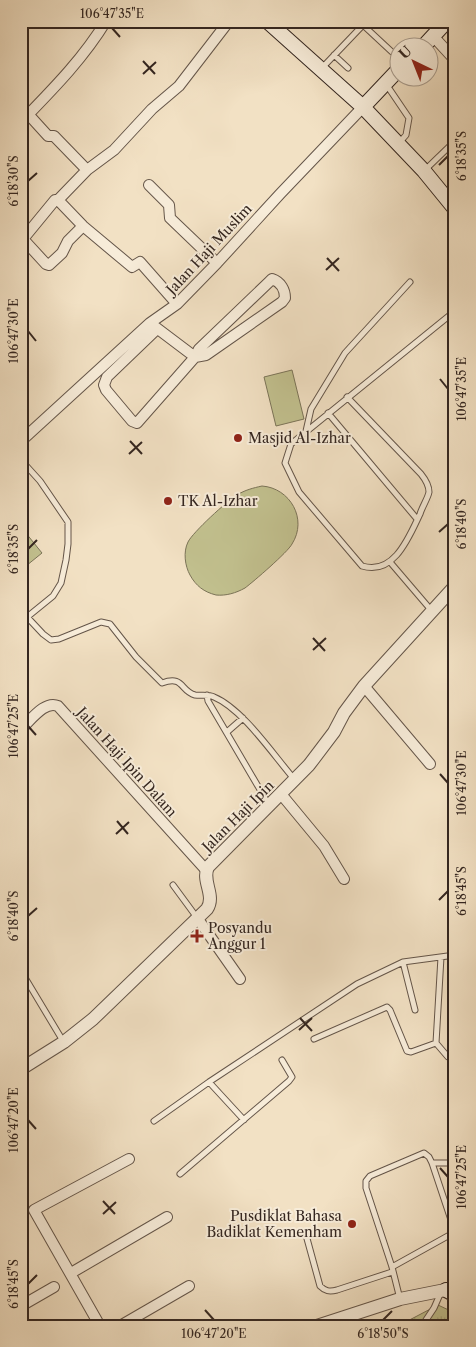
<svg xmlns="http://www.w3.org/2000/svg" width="476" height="1347" viewBox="0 0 476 1347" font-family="'Libre Caslon Text',serif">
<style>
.grass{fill:url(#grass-tufts);stroke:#7b7458}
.pitch{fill:#c2c18f;stroke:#7b7458}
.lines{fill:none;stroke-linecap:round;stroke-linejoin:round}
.service-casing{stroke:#645549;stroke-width:7}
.minor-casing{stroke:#645549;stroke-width:12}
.tertiary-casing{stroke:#645549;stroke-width:14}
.secondary-casing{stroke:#342620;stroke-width:16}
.service{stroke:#f7ecd9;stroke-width:5}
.minor{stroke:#f7ecd9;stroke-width:10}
.tertiary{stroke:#f7ecd9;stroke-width:12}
.secondary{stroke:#f7ecd9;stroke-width:14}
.ticks{fill:none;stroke:#342620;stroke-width:2}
.poi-dot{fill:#8f2418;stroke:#f7ecd9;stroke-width:2}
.labels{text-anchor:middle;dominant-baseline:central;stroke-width:4;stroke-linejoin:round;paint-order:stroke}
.street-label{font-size:14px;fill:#342620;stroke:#f7ecd9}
.poi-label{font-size:14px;fill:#342620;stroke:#f7ecd9;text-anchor:start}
.neatline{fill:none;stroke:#342620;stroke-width:2}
.ticks-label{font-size:12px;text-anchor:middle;fill:#342620}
</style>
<defs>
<pattern id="grass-tufts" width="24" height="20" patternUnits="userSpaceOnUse" patternTransform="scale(1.25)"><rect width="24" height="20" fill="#c2c18f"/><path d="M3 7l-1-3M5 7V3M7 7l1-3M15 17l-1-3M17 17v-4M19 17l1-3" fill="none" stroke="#a7a67b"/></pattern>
</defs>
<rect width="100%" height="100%" fill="#f2e1c4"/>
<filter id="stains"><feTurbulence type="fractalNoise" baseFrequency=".004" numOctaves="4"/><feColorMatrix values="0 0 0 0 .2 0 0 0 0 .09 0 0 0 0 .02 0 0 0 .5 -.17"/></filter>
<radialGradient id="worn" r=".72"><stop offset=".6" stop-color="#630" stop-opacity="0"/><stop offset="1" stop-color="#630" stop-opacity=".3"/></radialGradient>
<!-- grass -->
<path class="grass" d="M438 1305 455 1313V1326H398Z"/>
<!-- pitch -->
<path class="pitch" d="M292 370 304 419 276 426 264 377Z
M262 486C290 488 308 519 292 544 288 552 253 582 245 588 236 593 226 596 216 595 204 592 196 586 190 575 185 566 183 552 188 542 193 532 227 501 237 495 245 490 253 488 262 486Z
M21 527 42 553 21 570Z"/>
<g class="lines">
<defs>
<path id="service" d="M334 55 348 68
M321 69 363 25 392 52
M386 84 409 118 406 135 399 143
M425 170 455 141
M347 397 421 474C425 479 429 485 429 492 428 498 422 507 420 514 409 537 394 576 362 566L299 492 285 463 291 444 455 311
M328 413 417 519
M306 431 311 409 345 353 410 282
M21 460 40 481 68 522V544L66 560 61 583 53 596 21 622
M390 562 431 610
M28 618 43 634 51 640 59 639 101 622 110 624 136 657 162 683C184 675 180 691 195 695 201 696 208 694 214 697 243 709 274 756 295 780
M207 695 208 701 269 805
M227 732 243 718
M173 885 198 919
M441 957 436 1043 448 1057 455 1058
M403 962 415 1010
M21 971 63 1041
M314 1039 387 1007 390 1010 407 1051 411 1052 436 1043
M209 1082 244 1120
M154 1121 209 1082 357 984 403 962 455 955
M432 1163H455
M180 1174 289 1081 292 1077 282 1060
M306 1235 320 1286C325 1291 329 1292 337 1290L392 1272
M392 1267 455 1232
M400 1299 392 1267 366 1188V1181L370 1176 424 1153 429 1157 432 1163 455 1232
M422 1326 434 1308 441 1292"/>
<path id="minor" d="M433 36 455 60
M28 114 48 136H54L87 170
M21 122C52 90 83 59 106 21
M149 185 169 205 170 218 217 263
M58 200 87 170 114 150 152 109 179 86 229 21
M83 226 68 241 62 253 49 265 46 264 23 239 55 200H58L83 226 132 267 140 262 177 304
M150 323 195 357 206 355 282 302 285 298C285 290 281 282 272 279L269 282 199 349 195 357 137 423 132 421 106 390 104 385 107 377 157 329
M21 441 150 323 177 304 217 263 280 194 363 107
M364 686 430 764
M21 729C31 720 45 700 58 706L206 870
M281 794 324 846 344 879
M198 919 240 979
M71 1273 167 1217
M21 1306 54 1287
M100 1326 34 1210 129 1159
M120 1326 189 1286"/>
<path id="tertiary" d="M21 1069 64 1042 93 1019 207 909C216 895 201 881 208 867L309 765 334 732 344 713 364 686 455 586
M317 1326 400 1299 455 1288"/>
<path id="secondary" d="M267 21 363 107 424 171 455 209
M422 48 447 21
M363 107 398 70
M446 1290 455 1295"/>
</defs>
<!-- service casing -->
<use href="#service" class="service-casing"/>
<!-- minor casing -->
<use href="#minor" class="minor-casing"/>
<!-- tertiary casing -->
<use href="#tertiary" class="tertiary-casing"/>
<!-- secondary casing -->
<use href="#secondary" class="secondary-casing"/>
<!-- service -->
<use href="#service" class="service"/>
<!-- minor -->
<use href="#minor" class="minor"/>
<!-- tertiary -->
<use href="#tertiary" class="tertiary"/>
<!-- secondary -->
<use href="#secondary" class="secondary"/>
</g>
<!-- ticks -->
<path class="ticks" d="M112 28 120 37M143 61 155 74M143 74 156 62M439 165 448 156M28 181 37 173M327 258 339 271M326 270 339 258M28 331 36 341M440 379 448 389M130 441 142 454M129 454 142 442M439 532 448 524M28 549 37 540M313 638 325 651M313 650 326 638M28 726 36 735M440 774 448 783M117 821 128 834M116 834 129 822M439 900 448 891M28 916 37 908M300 1018 312 1031M299 1030 312 1018M28 1120 36 1129M440 1168 448 1177M103 1201 115 1214M103 1214 116 1202M28 1284 37 1275M205 1310 214 1320M383 1320 392 1311"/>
<!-- markers -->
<g class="poi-dot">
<circle cx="238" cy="438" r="5"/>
<circle cx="168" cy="501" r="5"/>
<path d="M194.5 928.5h5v5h5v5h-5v5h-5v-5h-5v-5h5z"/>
<circle cx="352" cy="1224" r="5"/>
</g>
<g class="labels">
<!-- street labels -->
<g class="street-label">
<text transform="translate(209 249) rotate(-47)">Jalan Haji Muslim</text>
<text transform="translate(127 762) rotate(48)">Jalan Haji Ipin Dalam</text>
<text transform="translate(238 816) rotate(-45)">Jalan Haji Ipin</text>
</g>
<!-- poi labels -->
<g class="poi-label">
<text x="248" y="438">Masjid Al-Izhar</text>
<text x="178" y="501">TK Al-Izhar</text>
<text x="208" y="928">Posyandu<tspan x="208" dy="16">Anggur 1</tspan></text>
<text x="342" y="1216" text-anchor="end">Pusdiklat Bahasa<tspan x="342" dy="16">Badiklat Kemenham</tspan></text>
</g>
</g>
<!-- margin -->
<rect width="476" height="1347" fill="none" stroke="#f2e1c4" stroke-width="55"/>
<!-- north arrow -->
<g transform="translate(414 62) rotate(317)"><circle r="24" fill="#f7ecd9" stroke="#a99d8f"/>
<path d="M0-4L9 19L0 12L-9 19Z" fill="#8f2418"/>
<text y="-8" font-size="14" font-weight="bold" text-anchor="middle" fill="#342620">U</text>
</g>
<rect x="28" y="28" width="420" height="1292" class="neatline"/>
<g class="ticks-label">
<text x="112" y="18">106°47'35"E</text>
<text transform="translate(462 156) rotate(-90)" y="4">6°18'35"S</text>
<text transform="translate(14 181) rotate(-90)" y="4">6°18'30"S</text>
<text transform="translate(14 331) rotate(-90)" y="4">106°47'30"E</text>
<text transform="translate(462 389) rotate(-90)" y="4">106°47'35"E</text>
<text transform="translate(462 524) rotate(-90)" y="4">6°18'40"S</text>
<text transform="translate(14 549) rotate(-90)" y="4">6°18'35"S</text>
<text transform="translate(14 726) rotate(-90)" y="4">106°47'25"E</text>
<text transform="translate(462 783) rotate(-90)" y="4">106°47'30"E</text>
<text transform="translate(462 891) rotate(-90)" y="4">6°18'45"S</text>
<text transform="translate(14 916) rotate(-90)" y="4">6°18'40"S</text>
<text transform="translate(14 1120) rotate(-90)" y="4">106°47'20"E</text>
<text transform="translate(462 1177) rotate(-90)" y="4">106°47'25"E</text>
<text transform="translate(14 1284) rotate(-90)" y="4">6°18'45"S</text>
<text x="214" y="1338">106°47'20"E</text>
<text x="383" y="1338">6°18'50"S</text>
</g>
<rect width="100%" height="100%" filter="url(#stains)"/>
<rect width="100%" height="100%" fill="url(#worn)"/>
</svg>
